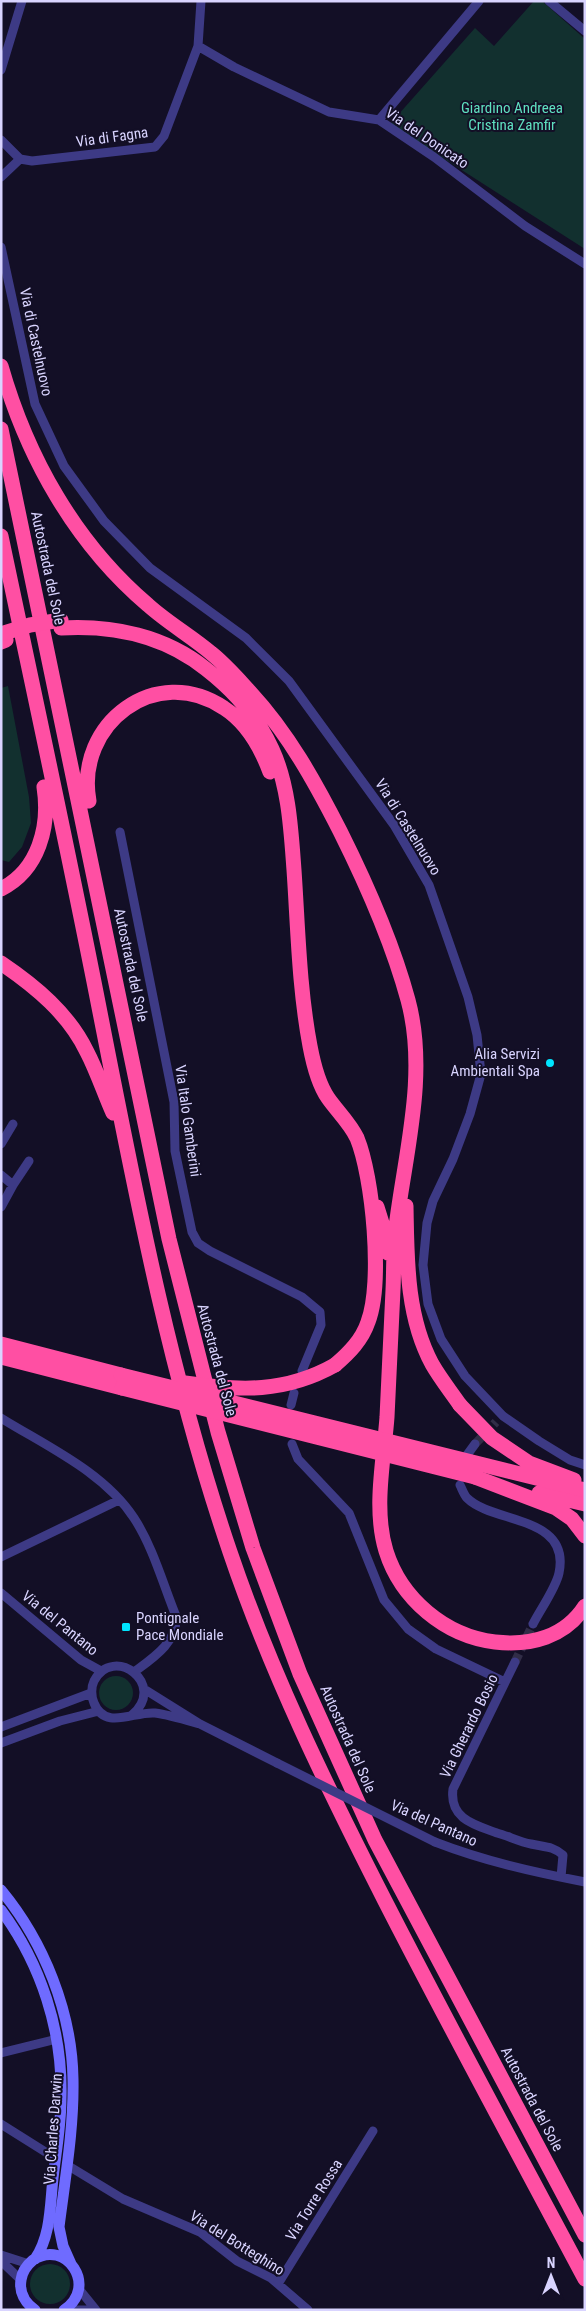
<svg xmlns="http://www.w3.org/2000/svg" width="586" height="2311" viewBox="0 0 586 2311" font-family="'Roboto Condensed',sans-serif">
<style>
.green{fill:#12302f}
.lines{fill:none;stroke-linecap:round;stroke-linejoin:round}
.street-tunnel{stroke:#312d47;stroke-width:9;stroke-dasharray:9 4.5;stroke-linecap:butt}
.street{stroke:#3d3a85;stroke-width:9}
.secondary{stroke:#6f6bff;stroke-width:11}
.highway{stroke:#ff4fa3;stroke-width:15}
.street-bridge{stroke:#3d3a85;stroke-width:9}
.highway-bridge{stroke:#ff4fa3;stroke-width:15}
.poi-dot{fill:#00e5ff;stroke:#130f26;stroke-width:2}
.labels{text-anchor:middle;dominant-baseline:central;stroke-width:4;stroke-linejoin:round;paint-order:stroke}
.park-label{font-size:15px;fill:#5fe0c0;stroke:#130f26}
.street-label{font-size:15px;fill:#d9d4ff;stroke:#130f26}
.poi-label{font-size:15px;fill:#d9d4ff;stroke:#130f26;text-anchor:end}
</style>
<rect width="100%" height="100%" fill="#130f26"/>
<!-- green -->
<path class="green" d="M534 1H542L585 39V249L390 124 475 28 494 46Z
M8 686 29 797 31 823 22 847 9 862 1 860V688Z
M99 1693a17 17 0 1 1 34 0a17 17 0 1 1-34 0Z
M30 2284a20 20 0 1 1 40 0a20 20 0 1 1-40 0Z"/>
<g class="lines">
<!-- street-tunnel -->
<path class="street-tunnel" d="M475 1444 496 1422
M515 1662 533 1624"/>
<!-- street -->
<path class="street" d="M549 1 585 31
M198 46 234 67 329 112 379 120 434 157 525 226 585 264
M1 70 22 1
M379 120 479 1
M1 140 20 159 32 161 155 147 164 136 198 46 201 1
M1 177 20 159
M1 247 35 404 64 466 104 521 150 568 246 638 289 681 394 825 429 885 468 997 477 1035 481 1074 470 1114 453 1159 433 1201 427 1223 423 1265 428 1304 441 1339 465 1376 503 1416 539 1441 570 1460 585 1465
M120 832 174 1102 175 1151 192 1232 198 1243 210 1251 302 1297 320 1312 321 1325 302 1371
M1 1144 13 1124
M1 1175 13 1185 1 1207
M13 1185 29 1161
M291 1405 294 1393
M1 1418C46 1446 104 1472 134 1518 153 1547 163 1584 176 1616 178 1642 153 1658 134 1672
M292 1444 298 1459 349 1513 384 1600 408 1629 436 1649 505 1682
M467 1455 475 1444
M460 1485C462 1489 464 1495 467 1498 493 1524 571 1515 559 1573 556 1588 540 1610 533 1624
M1 1557 119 1500
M1 1593 81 1660 101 1671
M515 1662 453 1789C449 1819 475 1825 497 1833 508 1836 520 1842 531 1844 544 1847 553 1846 563 1855L561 1877
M144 1689 200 1724 277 1763
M132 1715C168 1684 113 1644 94 1681 91 1687 91 1696 94 1703 105 1731 134 1711 155 1713 170 1715 186 1720 200 1724
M1 1727 91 1693
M1 1743 60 1721 99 1711
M435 1842C484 1861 533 1872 585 1882
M1 2053 57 2039
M1 2124 55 2158
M67 2165 123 2199 200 2232 237 2261 271 2278 308 2310
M1 2255 29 2264
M1 2261 21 2280
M278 2284 373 2131
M79 2289 96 2310
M72 2310H86"/>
<!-- secondary -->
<path class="secondary" d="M1 1890C44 1942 72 2012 73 2079 74 2129 65 2179 59 2227L63 2246 71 2264
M1 1910C41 1964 63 2031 61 2099 61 2125 56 2152 53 2178 50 2205 51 2236 35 2259
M35 2310C25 2303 19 2292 21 2280 22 2272 27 2265 33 2260 66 2238 99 2287 64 2310"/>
<!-- highway -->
<path class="highway" d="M1 366C27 457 75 543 148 605 168 623 191 636 211 653 225 664 238 679 250 692 288 733 315 782 340 831 367 885 392 941 408 1000 428 1074 405 1153 396 1227 393 1248 394 1270 393 1290 391 1333 389 1375 387 1417 384 1459 373 1509 386 1551 401 1599 445 1636 495 1642 531 1646 565 1637 585 1606
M1 429 169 1239 218 1432 253 1548 300 1674 375 1840 585 2235
M1 536C33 688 66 840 96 992 133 1180 168 1370 230 1552 271 1673 327 1787 385 1901 450 2028 518 2153 585 2279
M61 628C113 625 165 636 206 669 233 690 258 718 272 749 289 786 291 830 294 870 298 928 299 988 310 1046 313 1062 319 1085 328 1098 337 1111 350 1123 357 1138 373 1177 383 1283 368 1322 362 1340 349 1353 335 1365
M1 642 6 640
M89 801C75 724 156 662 224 708 246 722 261 748 270 772
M1 889C39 870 50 826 44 787
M1 963C35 986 69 1014 87 1052 97 1071 104 1093 113 1113
M406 1206C407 1258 406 1316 432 1364 440 1378 451 1392 460 1405
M377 1207 386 1236 388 1253
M1 1344 121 1375
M1 1357 122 1388
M475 1477 556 1508 572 1519 585 1536
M539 1493 585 1504"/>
<!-- street-bridge -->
<path class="street-bridge" d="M277 1763 435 1842"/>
<!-- highway-bridge -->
<path class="highway-bridge" d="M4 633 30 625 61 620
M121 1375 585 1490
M185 1383C240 1391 285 1393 335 1365
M122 1388 475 1477
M460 1405 492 1438 529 1463 574 1480"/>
</g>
<!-- markers -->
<g class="poi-dot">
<circle cx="550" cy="1063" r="5"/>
<rect x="121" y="1622" width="10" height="10" rx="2.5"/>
</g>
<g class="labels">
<!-- park labels -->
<g class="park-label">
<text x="512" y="108">Giardino Andreea<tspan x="512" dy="17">Cristina Zamfir</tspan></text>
</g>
<!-- street labels -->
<g class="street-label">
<text transform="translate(112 137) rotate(-8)">Via di Fagna</text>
<text transform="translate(427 138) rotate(34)">Via del Donicato</text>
<text transform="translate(36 342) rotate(78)">Via di Castelnuovo</text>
<text transform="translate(48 568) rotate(78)">Autostrada del Sole</text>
<text transform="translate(408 827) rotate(58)">Via di Castelnuovo</text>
<text transform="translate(131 965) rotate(78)">Autostrada del Sole</text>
<text transform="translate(188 1121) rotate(82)">Via Italo Gamberini</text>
<text transform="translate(217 1360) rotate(75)">Autostrada del Sole</text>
<text transform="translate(60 1623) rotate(39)">Via del Pantano</text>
<text transform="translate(469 1726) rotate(-64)">Via Gherardo Bosio</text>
<text transform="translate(348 1739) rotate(66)">Autostrada del Sole</text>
<text transform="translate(434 1823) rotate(24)">Via del Pantano</text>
<text transform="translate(532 2099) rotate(62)">Autostrada del Sole</text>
<text transform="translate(53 2129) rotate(-86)">Via Charles Darwin</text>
<text transform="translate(314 2200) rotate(-58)">Via Torre Rossa</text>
<text transform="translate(237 2243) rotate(32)">Via del Botteghino</text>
</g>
<!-- poi labels -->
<g class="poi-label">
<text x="540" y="1054">Alia Servizi<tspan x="540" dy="17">Ambientali Spa</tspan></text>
<text x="136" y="1618" text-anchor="start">Pontignale<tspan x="136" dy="17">Pace Mondiale</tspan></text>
</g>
</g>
<!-- border -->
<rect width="586" height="2311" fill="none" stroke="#d9d4ff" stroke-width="5"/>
<!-- north arrow -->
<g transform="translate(551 2276)" stroke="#130f26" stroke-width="4" paint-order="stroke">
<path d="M0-4L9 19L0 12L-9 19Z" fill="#d9d4ff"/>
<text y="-8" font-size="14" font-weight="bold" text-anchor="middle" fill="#d9d4ff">N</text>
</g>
</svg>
